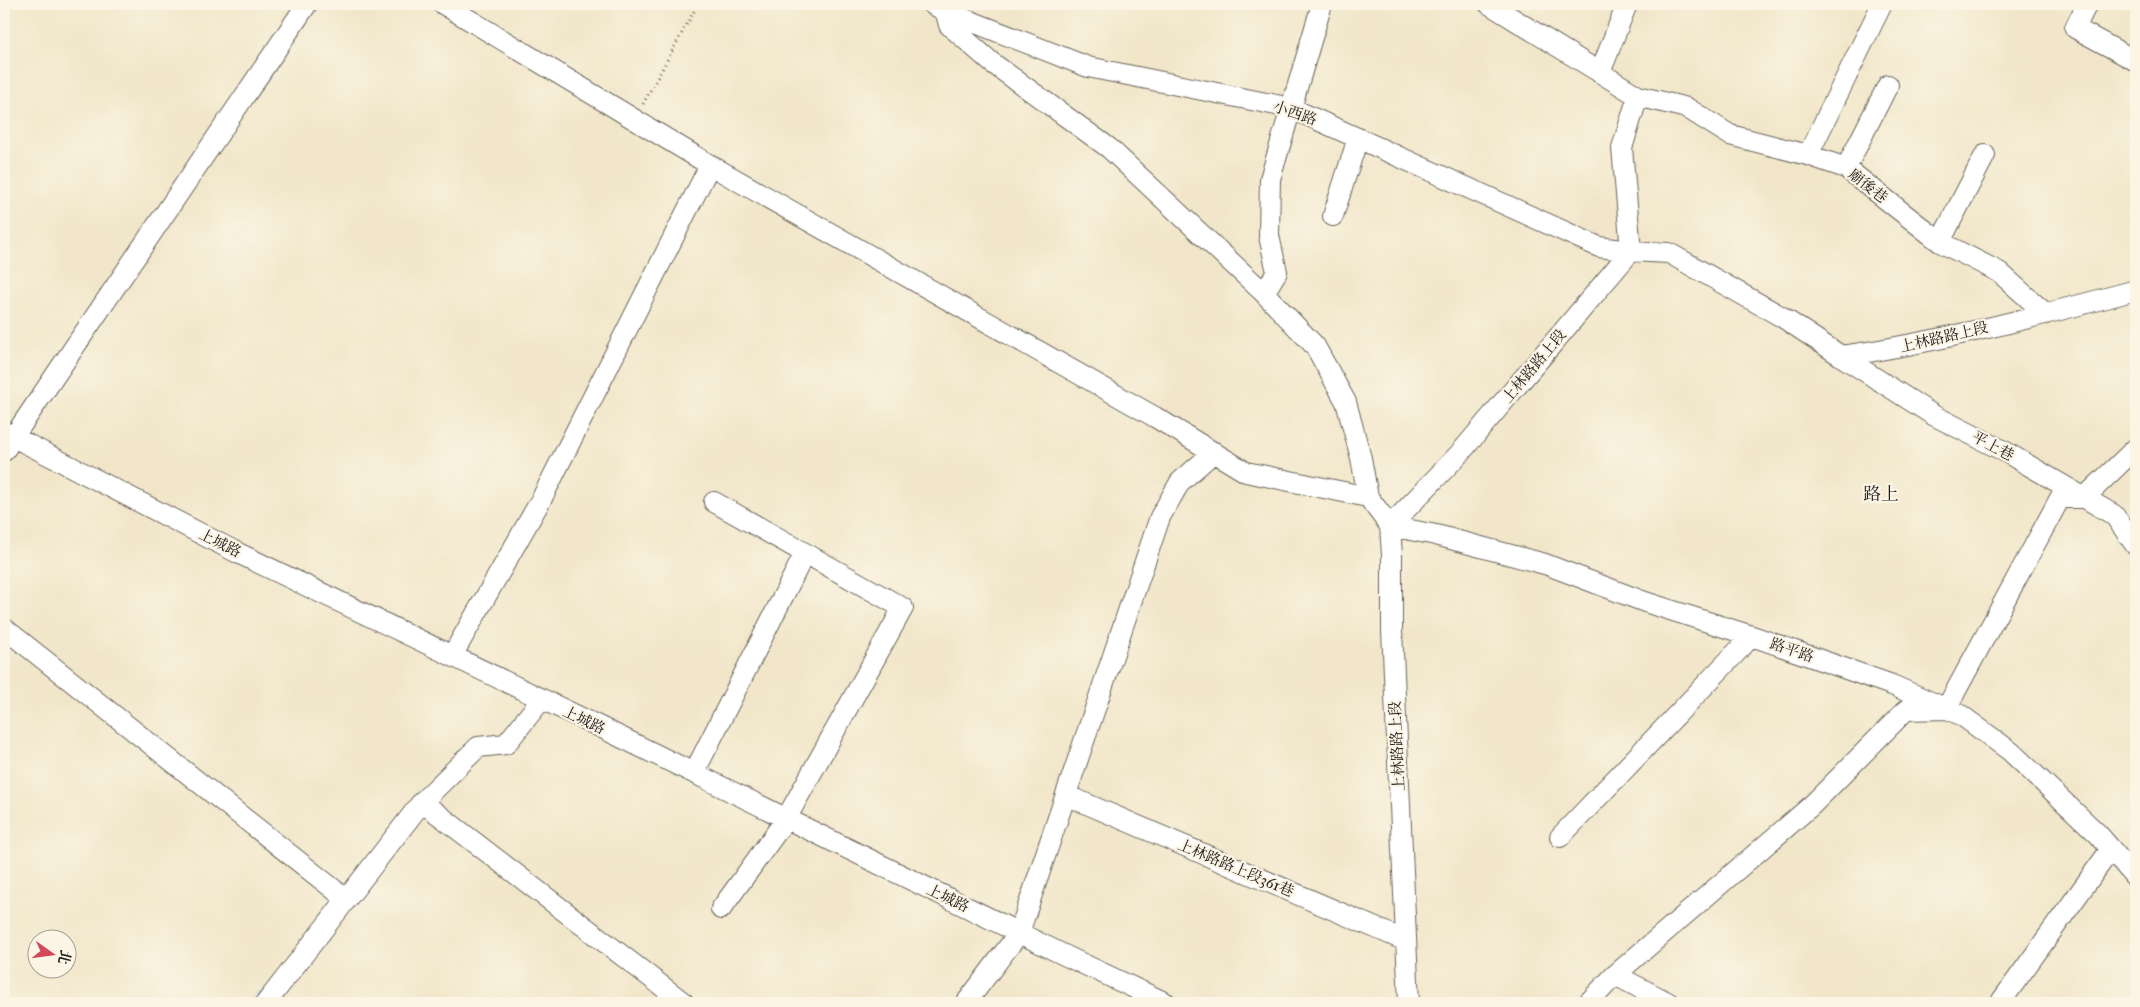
<svg xmlns="http://www.w3.org/2000/svg" width="2140" height="1007" viewBox="0 0 2140 1007" font-family="'IM FELL Great Primer','Noto Serif TC',serif">
<style>
.lines{fill:none;stroke-linecap:round;stroke-linejoin:round}
.stream{stroke:#4eb4cc;stroke-width:5}
.minor-casing{stroke:#676359;stroke-width:22}
.path{stroke:#676359;stroke-width:3;stroke-dasharray:1 4;stroke-linecap:butt}
.minor{stroke:#fff;stroke-width:20}
.labels{text-anchor:middle;dominant-baseline:central;stroke-width:4.5;stroke-linejoin:round;paint-order:stroke}
.street-label{font-size:15px;fill:#1c1c1c;stroke:#fcf5e5}
.quarter-label{font-size:18px;fill:#1c1c1c;stroke:#fcf5e5}
</style>
<rect width="100%" height="100%" fill="#fcf5e5"/>
<filter id="ink" filterUnits="userSpaceOnUse"><feTurbulence type="fractalNoise" baseFrequency=".02" numOctaves="2"/><feDisplacementMap in="SourceGraphic" scale="10" xChannelSelector="R" yChannelSelector="G"/><feConvolveMatrix kernelMatrix="1 2 1 2 8 2 1 2 1" color-interpolation-filters="sRGB"/></filter>
<filter id="wash" filterUnits="userSpaceOnUse"><feTurbulence type="fractalNoise" baseFrequency=".0096" numOctaves="4" result="noise"/><feDisplacementMap in="SourceGraphic" scale="20" xChannelSelector="R" yChannelSelector="G"/><feGaussianBlur stdDeviation="1.12" result="paint"/><feColorMatrix in="noise" values="0 0 0 0 0 0 0 0 0 0 0 0 0 0 0 0 0 1.4 0 .05"/><feComposite in="paint" operator="in"/></filter>
<g filter="url(#wash)">
<rect width="100%" height="100%" fill="#f1e6c9"/>
<g class="lines">
<!-- stream -->
<path class="stream" d="M323 914 335 898 333 897
M254 1003 261 994"/>
</g>
</g>
<g filter="url(#ink)">
<g class="lines">
<defs>
<path id="minor" d="M443 4 710 165 1155 417 1246 472 1368 497
M932 4 945 11 1088 67 1291 108 1599 247 1631 251 1622 148 1638 96 1489 4
M2087 4 2075 28 2136 61
M944 6 949 25 991 62 1109 148 1264 293 1315 346 1346 402 1361 458 1368 497 1390 526
M1600 73 1627 4
M1638 96 1687 108 1730 135 1808 155 1846 168 1940 242 1999 272 2046 314
M1808 155 1882 4
M1846 168 1888 85
M1333 216 1358 138
M1940 242 1985 155
M1264 293 1277 272 1269 236 1270 179 1322 4
M1841 356 1933 415 2004 451 2114 515 2136 546
M4 432 238 553 596 725 1062 954 1166 1003
M4 451 307 4
M714 502 903 608 786 819 721 909
M1390 526 1436 535 1545 564 1645 602 1752 636 1892 685 1961 715 2010 751 2098 834 2136 878
M4 628 346 899
M452 656 542 498 710 165
M694 773 805 553
M1066 795 1406 941
M422 802 684 1003
M1560 837 1752 636
M1615 975 1669 1003
M266 1003 422 802 478 747 506 744 542 699
M966 1003 1019 933 1160 517 1180 482 1214 452
M1409 1003 1392 630V555L1390 526 1461 452 1631 251 1669 253 1782 317 1841 356C1941 342 2039 316 2136 290
M1588 1003 1615 975 1811 806 1906 710 1946 709 2060 498H2084L2136 448
M2000 1003 2111 849"/>
</defs>
<!-- minor casing -->
<use href="#minor" class="minor-casing"/>
<!-- path -->
<path class="path" d="M643 104 698 4"/>
<!-- minor -->
<use href="#minor" class="minor"/>
</g>
</g>
<g class="labels">
<!-- street labels -->
<g class="street-label">
<text transform="translate(1295 113) rotate(19)">小西路</text>
<text transform="translate(1868 186) rotate(38)">廟後巷</text>
<text transform="translate(1944 337) rotate(-13)">上林路路上段</text>
<text transform="translate(1534 366) rotate(-50)">上林路路上段</text>
<text transform="translate(1993 446) rotate(28)">平上巷</text>
<text transform="translate(220 543) rotate(27)">上城路</text>
<text transform="translate(1792 650) rotate(19)">路平路</text>
<text transform="translate(584 720) rotate(26)">上城路</text>
<text transform="translate(1397 746) rotate(-93)">上林路路上段</text>
<text transform="translate(1236 868) rotate(23)">上林路路上段361巷</text>
<text transform="translate(948 898) rotate(26)">上城路</text>
</g>
<!-- quarter labels -->
<g class="quarter-label">
<text x="1881" y="494">路上</text>
</g>
</g>
<!-- margin -->
<rect width="2140" height="1007" fill="none" stroke="#fcf5e5" stroke-width="20"/>
<!-- north arrow -->
<g transform="translate(52 954) rotate(104)"><circle r="24" fill="#fcf5e5" stroke="#a29e95"/>
<path d="M0-4L9 19L0 12L-9 19Z" fill="#d1495b"/>
<text y="-8" font-size="14" font-weight="bold" text-anchor="middle" fill="#1c1c1c">北</text>
</g>
</svg>
